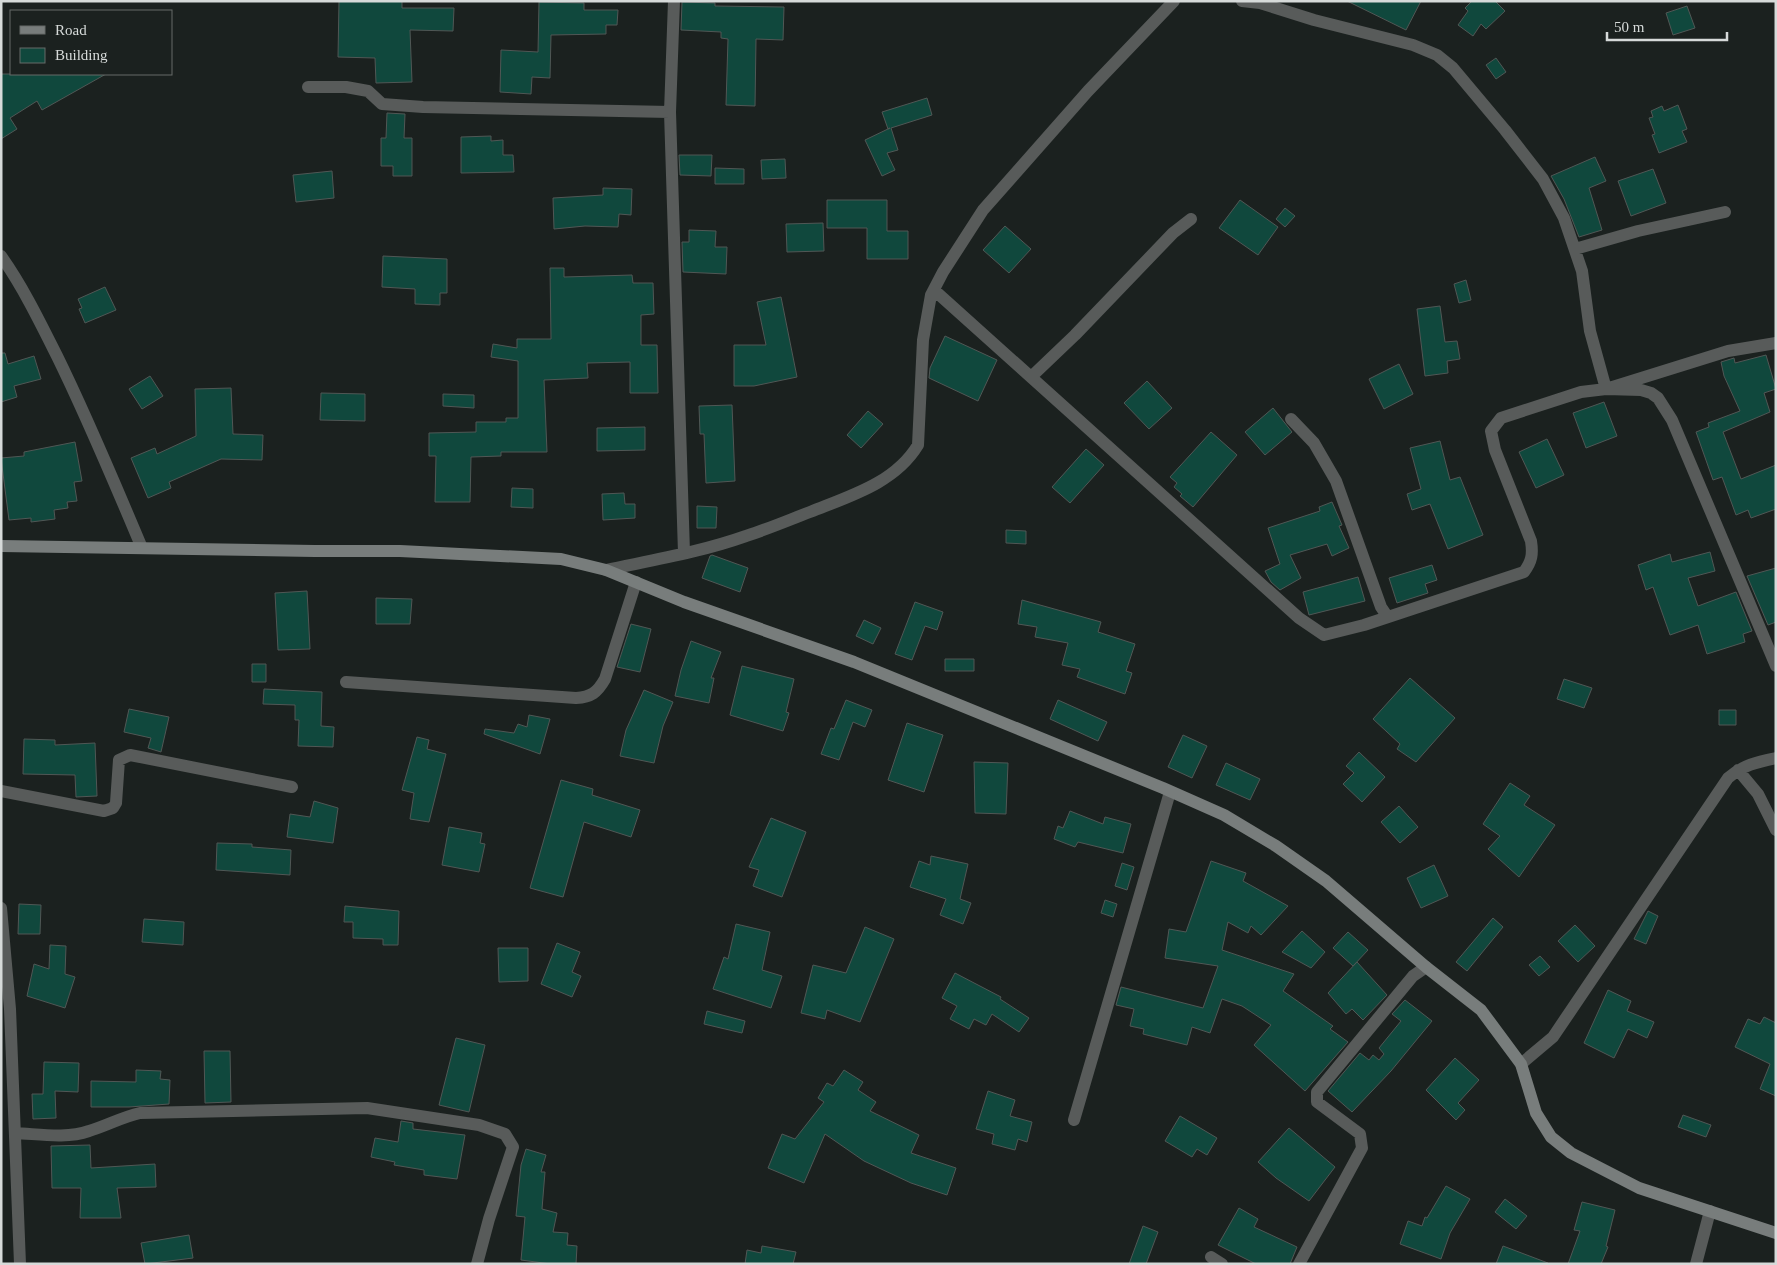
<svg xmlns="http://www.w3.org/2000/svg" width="1777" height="1265" viewBox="0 0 1777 1265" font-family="'Times New Roman',serif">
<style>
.building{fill:#10483d;stroke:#505755}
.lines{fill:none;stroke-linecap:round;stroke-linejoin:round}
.street{stroke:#585b5a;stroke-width:12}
.secondary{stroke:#787d7c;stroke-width:12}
</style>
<rect width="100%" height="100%" fill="#1b211f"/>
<!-- building -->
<path class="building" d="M339 1H402V8H454L453 31 410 30 412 82 376 83 375 58 338 57Z
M1347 1H1421L1406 30Z
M1472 1H1495L1505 11 1486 29 1481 24 1473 36 1458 25 1468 11 1465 8Z
M539 2 584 3V10H618L617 25H606V34L551 35 550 78 532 77 531 94 500 92 501 50 538 52Z
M682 2 715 3V6L784 7 783 40 756 39 755 106 726 105 728 39 721 38V32L681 30Z
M1687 6 1695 28 1673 35 1666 13Z
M1496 58 1506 72 1496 79 1486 65Z
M1 74H106L42 110 37 101 10 118 17 129 1 139Z
M927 98 932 115 891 128 898 150 887 153 895 170 882 176 865 140 890 128 888 129 882 112Z
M1678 105 1687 129 1682 131 1687 142 1659 153 1652 135 1655 134 1649 118 1653 117 1651 111 1662 106 1664 111Z
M387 113 405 114 404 138H412V176H393V166H381V138H386Z
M491 136V141L503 140V155H513L514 172 461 173V137Z
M679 155H712L711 176 680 175Z
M1595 157 1606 181 1589 188 1602 230 1579 237 1564 199 1551 176Z
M785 159 786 178 762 179 761 160Z
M715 168 744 169V184H715Z
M1653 169 1666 203 1631 216 1618 181Z
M332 171 334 198 296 202 293 175Z
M603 188 632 189 631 215 619 214 618 227 585 226 554 229 553 198 603 195Z
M827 200H887V231H908V259H867V228H827Z
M1240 200 1278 227 1258 255 1219 228Z
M1285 208 1295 216 1285 227 1276 219Z
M823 223 824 251 787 252 786 224Z
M1005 226 1031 249 1009 273 983 250Z
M689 230 716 231 715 247H727L726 274 683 272 682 242H689Z
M383 256 447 259V293H440V305L415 304V289L382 287Z
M550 268H564V277L632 275 633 283H653L654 314 641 315V345H657L658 393H630V362L587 363 588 378 544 380 547 452H501V456L471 457 470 502H435L436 456H429V433L476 432V422H506V418H518V361L491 357 493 344 517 348V339H551Z
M1466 280 1471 300 1459 303 1454 284Z
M105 287 116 310 85 323 79 309 82 308 78 299Z
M781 297 797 377 754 386H734V345H766L757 302Z
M1440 306 1445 342 1457 341 1460 359 1447 361 1448 373 1425 376 1417 309Z
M945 336 997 360 978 401 929 378 930 368Z
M1 353H5L8 364 34 356 41 379 14 386 17 397 1 402Z
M1766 355 1776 389 1764 393 1770 412 1723 432 1741 479 1776 465V509L1751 518 1748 510 1736 515 1722 477 1713 480 1696 432 1709 427 1708 423 1740 411 1724 376 1721 362 1734 358 1735 363Z
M1399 364 1413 394 1384 409 1369 379Z
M150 376 163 396 142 409 129 389Z
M1147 381 1172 408 1149 429 1124 403Z
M231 388 233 434 263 435 262 460 221 459 169 482 171 488 148 498 131 458 155 448 157 454 196 436 195 389Z
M321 393 365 394V421L320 420Z
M443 394 474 395V408L443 406Z
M1604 402 1617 436 1586 448 1573 413Z
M732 405 735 481 706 483 704 434H700L699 406Z
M1273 408 1292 432 1265 455 1245 432Z
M868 411 883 424 861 448 847 435Z
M645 427V450L597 451V428Z
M1211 432 1237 455 1193 507 1180 496 1182 494 1174 487 1177 483 1170 477Z
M1547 439 1564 475 1536 488 1519 452Z
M1440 441 1450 480 1460 477 1483 535 1448 549 1430 504 1412 510 1407 494 1421 489 1410 448Z
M75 442 82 481 74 482 77 501 67 502 68 508 54 510 55 519 31 522V518L9 520 1 458 24 456V452Z
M1086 449 1104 465 1070 503 1052 487Z
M512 488 533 489V508L511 507Z
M624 493 625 504H635V518L603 520 602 494Z
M1332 502 1342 525 1339 526 1349 548 1332 556 1327 544 1290 555 1301 578 1280 590 1271 582 1265 571 1280 564 1268 528 1320 511 1319 507Z
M697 506 717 507 716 528H697Z
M1006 530 1026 531V544L1006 543Z
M1710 552 1715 571 1688 578 1698 606 1736 592 1752 631 1743 634 1745 642 1707 654 1698 625 1670 635 1653 587 1646 590 1638 565 1670 554 1672 562Z
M712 555 748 568 740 592 702 578 710 556Z
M1432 565 1437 580 1425 584 1428 593 1397 603 1389 578Z
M1776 568V622L1768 625 1747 576Z
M1358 577 1365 601 1309 615 1303 592Z
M307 591 310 649 278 650 275 593Z
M376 598 412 599 410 624H376Z
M1022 600 1101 622 1098 632 1135 644 1126 671 1132 673 1125 694 1077 677 1080 669 1062 665 1068 643 1035 637 1037 627 1018 624Z
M915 602 943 612 937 630 925 626 912 660 895 654Z
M864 620 881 628 873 644 856 636Z
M631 624 651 629 640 672 617 667Z
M691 641 721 652 711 678H714L709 703 675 696 681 670Z
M945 659H974V671H945Z
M252 664H266V682H252Z
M742 666 794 679 786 712 789 713 783 731 730 715Z
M1410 678 1455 718 1416 762 1397 749 1400 744 1373 719Z
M1564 679 1592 688 1584 708 1557 699Z
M264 689 322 692 321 726 334 727 333 747 298 746 299 720H295V705L263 704Z
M644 690 673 702 663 726 654 763 620 756 626 730Z
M846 700 872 710 865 727 853 722 839 760 821 754 831 728 834 729Z
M1058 700 1107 722 1098 741 1050 719Z
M129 709 169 717 161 752 148 748 151 738 124 732Z
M1719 710H1736V725H1719Z
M529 715 550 719 540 754 484 734 485 729 514 733 518 724 527 727Z
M907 723 943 735 924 792 888 780Z
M1183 735 1207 746 1192 778 1168 767Z
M417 737 429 740 427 749 446 754 429 822 410 819 414 793 402 790Z
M24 739 55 740V745L95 743 97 796 76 797 75 775 23 774Z
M1359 752 1385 777 1362 802 1343 784 1354 773 1346 766Z
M974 762 1008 763 1006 814 975 813Z
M1226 763 1260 779 1250 800 1216 785Z
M561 780 593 789 592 795 640 810 631 837 584 822 563 897 530 888Z
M1510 783 1530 796 1524 805 1555 825 1519 877 1488 849 1500 836 1483 824Z
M314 801 338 808 333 843 287 837 290 814 310 817Z
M1399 806 1418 827 1400 843 1381 822Z
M1070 811 1103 824 1105 817 1131 824 1123 853 1078 842 1075 847 1054 839 1058 826 1063 828Z
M771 818 806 832 782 897 753 886 759 870 749 867Z
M449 827 482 833 480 843 485 844 479 872 442 865Z
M217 843 252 844V847L291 850 290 875 216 870Z
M931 856 968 864 960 899 971 903 963 924 940 915 946 899 910 887 919 861 930 865Z
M1211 861 1246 873 1243 881 1288 906 1261 935 1251 926 1248 933 1228 922 1222 950 1294 974 1283 991 1333 1026 1330 1029 1348 1042 1305 1091 1254 1045 1271 1025 1242 1006 1222 999 1210 1033 1192 1027 1187 1045 1143 1034 1144 1029 1130 1026 1134 1009 1116 1005 1121 987 1203 1008 1218 966 1165 958 1169 929 1186 932Z
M1122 863 1134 867 1127 890 1115 886Z
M1434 865 1448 896 1421 908 1407 878Z
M1105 900 1117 904 1113 917 1101 913Z
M19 904 41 905 40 934H18Z
M345 906 399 911 398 945H383V939L353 938V922H344Z
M1648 911 1658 916 1646 944 1634 939Z
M1493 918 1503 927 1467 971 1456 962Z
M144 919 184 922 183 945 142 942Z
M736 924 770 932 762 970 782 976 771 1008 713 989 724 957 728 959Z
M1575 925 1595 946 1578 962 1558 941Z
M865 927 894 939 860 1022 827 1010 825 1019 801 1013 813 965 846 973Z
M1302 931 1325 952 1311 968 1282 952Z
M1348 932 1368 950 1353 966 1333 948Z
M557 943 580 952 572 972 581 976 572 997 541 984Z
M50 945 66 946 65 974 75 977 65 1008 27 996 34 964 49 969Z
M498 948H528V981L499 982Z
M1540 956 1550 967 1539 976 1529 965Z
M1357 962 1387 995 1363 1020 1352 1009 1346 1014 1328 993Z
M955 973 1001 997 1000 999 1029 1018 1019 1032 992 1014 986 1025 974 1019 969 1029 950 1019 957 1006 942 998Z
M1608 990 1631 1001 1627 1011 1654 1022 1647 1038 1628 1029 1614 1058 1584 1043Z
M1405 1000 1432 1021 1391 1071 1352 1112 1328 1091 1360 1053 1369 1060 1373 1055 1379 1060 1384 1054 1379 1048 1401 1021 1392 1014Z
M707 1011 745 1021 742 1033 704 1024Z
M1764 1017 1776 1023V1096L1760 1089 1770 1064 1735 1047 1748 1019 1760 1024Z
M456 1038 485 1045 469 1112 439 1105Z
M204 1051H230L231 1102 205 1103Z
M1455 1058 1479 1080 1458 1103 1465 1110 1456 1120 1426 1090Z
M44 1062 79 1063 78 1092 55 1091 56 1118 33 1119 32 1094H43Z
M136 1070 161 1071 160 1079 170 1080 169 1104 129 1107H91V1081L136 1082Z
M844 1070 863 1082 858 1090 876 1102 870 1111 919 1135 911 1153 956 1168 947 1195 911 1183 864 1161 825 1134 804 1183 768 1168 782 1134 795 1139 824 1102 818 1098 827 1083 833 1086Z
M988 1091 1015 1100 1010 1116 1032 1122 1027 1142 1018 1139 1015 1150 992 1144 994 1134 976 1129Z
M1683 1115 1711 1125 1706 1137 1678 1127Z
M1180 1116 1217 1138 1207 1155 1197 1149 1192 1157 1165 1141Z
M401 1121 413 1123V1129L465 1135 457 1179 424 1175V1170L394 1165 395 1162 371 1157 375 1138 398 1142Z
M1289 1128 1335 1167 1309 1201 1276 1178 1258 1162Z
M90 1145 91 1168 155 1164 156 1187 117 1188 121 1218H80L81 1188H52L51 1146Z
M526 1149 546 1155 541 1172H545L542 1209 557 1213 553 1232 568 1233 567 1245 577 1246 576 1264H551L521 1260 525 1217 516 1216 521 1165Z
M1446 1186 1470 1199 1450 1233 1441 1259 1400 1244 1408 1221 1422 1226 1425 1217 1427 1218Z
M1505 1199 1527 1216 1516 1229 1495 1212Z
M1582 1202 1615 1210 1606 1246 1608 1247 1601 1264H1568L1580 1231 1574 1230Z
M1239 1208 1258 1219 1254 1227 1297 1247 1290 1264H1256L1218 1245Z
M1143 1226 1158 1232 1146 1264H1129Z
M189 1235 193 1258 145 1264 141 1243Z
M762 1246 796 1252 793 1264H745L747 1250 761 1253Z
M1503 1246 1548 1263V1264H1496Z"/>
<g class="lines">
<!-- street -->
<path class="street" d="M674 1 670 112 684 553
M1242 1 1260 3 1314 20 1413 45 1437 55 1453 68 1505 130 1543 179 1564 218 1582 271 1590 331 1606 389 1728 351 1776 343
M308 87H346L368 91 382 104 423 107 670 112
M1575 249 1638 231 1725 212
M1 256C23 287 40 322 57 356 88 419 115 484 142 548
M934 290 1299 618 1324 635 1364 625 1524 572C1532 561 1533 554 1531 541L1495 450 1491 431 1501 418 1581 392 1606 389 1641 390 1651 393 1658 398 1672 420 1776 666
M1031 377 1075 335 1173 233 1191 219
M1291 419 1314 443 1336 481 1381 607 1387 616
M606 570C653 560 701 552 746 536 768 529 789 520 810 512 850 496 895 483 918 445L923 340 931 295 943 272 983 210 1088 91 1174 1
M346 682 576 698C591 697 597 693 605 679L636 582
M1738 770 1758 794 1776 830
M1 791 104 811 113 808 116 803 119 760 130 755 292 787
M1 908 10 1009 20 1264
M1521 1064 1553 1037 1728 778C1743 765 1757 762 1776 758
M1074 1120 1170 792
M15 1133C39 1134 66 1139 89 1131 106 1126 122 1117 140 1113L367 1108 479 1125 505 1134 513 1147 489 1219 477 1264
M1211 1257 1222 1264
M1299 1264 1362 1148 1360 1134 1317 1102V1092L1413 976 1426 967
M1696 1264 1710 1211"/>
<!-- secondary -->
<path class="secondary" d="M1 546 315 551H400L561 559 606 570 684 602 854 662 1163 788 1224 815 1276 846 1326 881 1426 967 1481 1010 1521 1064 1536 1113 1551 1137 1571 1153 1639 1188 1776 1233"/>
</g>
<!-- border -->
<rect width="1777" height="1265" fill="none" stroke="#d6dad9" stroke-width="5"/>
<!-- legend -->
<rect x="10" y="10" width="162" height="65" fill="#1b211f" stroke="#666b69"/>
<rect x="20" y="26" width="25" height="8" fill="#787d7c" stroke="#666b69"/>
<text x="55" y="35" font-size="15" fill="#d6dad9">Road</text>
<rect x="20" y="48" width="25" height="15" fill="#10483d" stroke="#666b69"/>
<text x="55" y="60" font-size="15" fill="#d6dad9">Building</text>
<!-- scale -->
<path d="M1607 32v8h120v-8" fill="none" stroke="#d6dad9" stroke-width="2.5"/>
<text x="1614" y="32" font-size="15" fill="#d6dad9" stroke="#1b211f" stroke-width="4" paint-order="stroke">50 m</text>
</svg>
